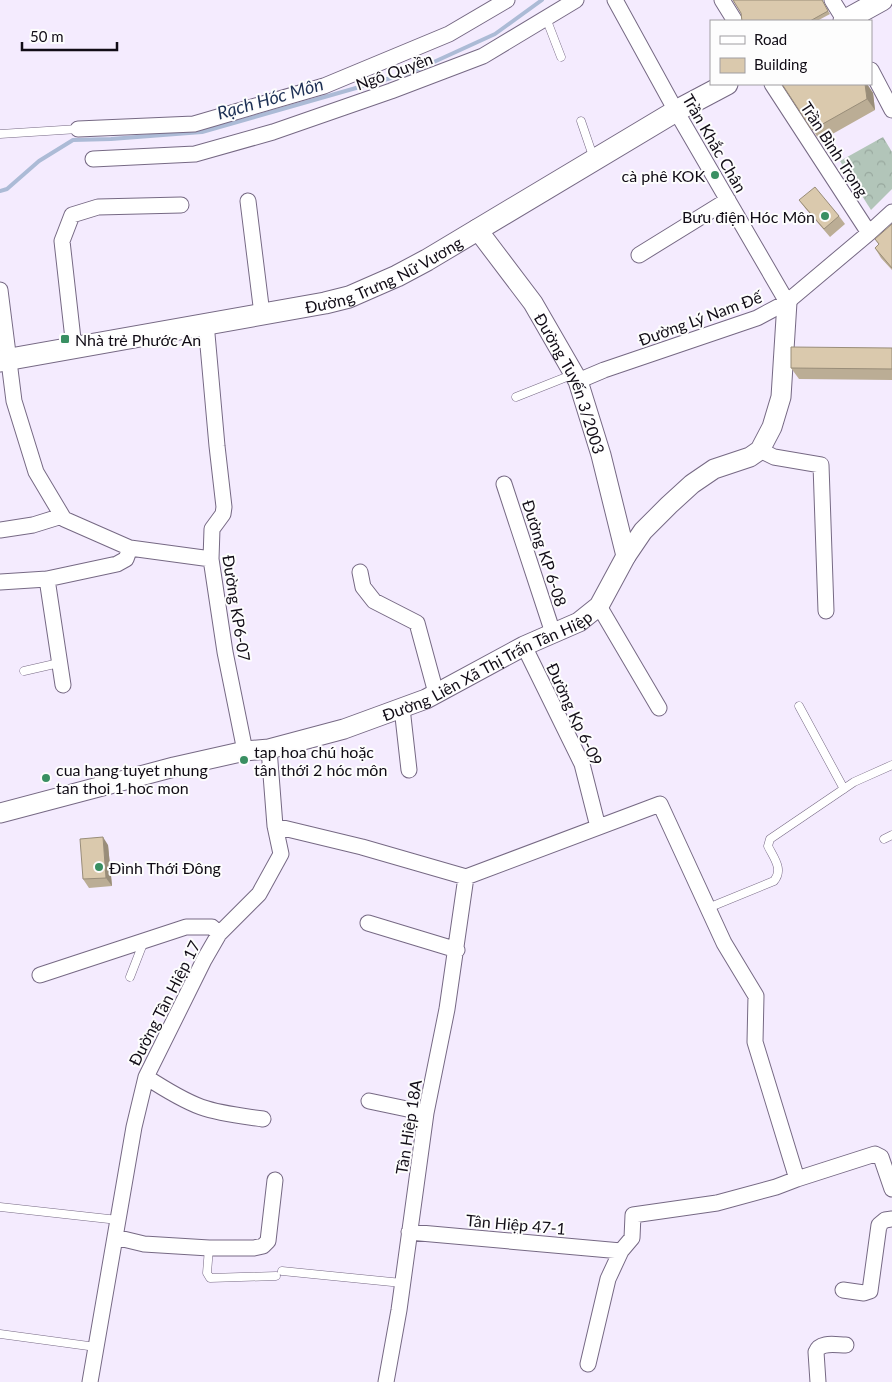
<svg xmlns="http://www.w3.org/2000/svg" width="892" height="1382" viewBox="0 0 892 1382" font-family="Lato,sans-serif">
<style>
.park{fill:url(#park-crowns)}
.lines{fill:none;stroke-linecap:round;stroke-linejoin:round}
.stream{stroke:#acbbd6;stroke-width:4}
.service-casing{stroke:#766984;stroke-width:9}
.minor-casing{stroke:#766984;stroke-width:17}
.tertiary-casing{stroke:#766984;stroke-width:21}
.secondary-casing{stroke:#766984;stroke-width:23}
.service{stroke:#fff;stroke-width:8}
.minor{stroke:#fff;stroke-width:15}
.tertiary{stroke:#fff;stroke-width:19}
.secondary{stroke:#fff;stroke-width:21}
.wall{fill:#bbad95}
.shaded-wall{fill:#998d79}
.building{fill:#dac9ad;stroke:#998d79}
.poi-dot{fill:#398f62;stroke:#fdfdfd;stroke-width:2}
.labels{text-anchor:middle;dominant-baseline:central;stroke-width:4;stroke-linejoin:round;paint-order:stroke}
.street-label{font-size:16px;fill:#110c16;stroke:#fdfdfd}
.poi-label{font-size:16px;fill:#110c16;stroke:#fdfdfd;text-anchor:start}
.water-label{font-size:18px;font-style:italic;fill:#1c2f54;stroke:#fdfdfd}
</style>
<defs>
<pattern id="park-crowns" width="20" height="18" patternUnits="userSpaceOnUse" patternTransform="scale(1.25)"><rect width="20" height="18" fill="#b2c5b9"/><path d="M2 6a3 3 0 1 1 6 0M12 15a3 3 0 1 1 6 0" fill="none" stroke="#98a89e"/></pattern>
</defs>
<rect width="100%" height="100%" fill="#f4ebfe"/>
<!-- park -->
<path class="park" d="M883 137 892 152V189L871 210 840 161Z"/>
<g class="lines">
<!-- stream -->
<path class="stream" d="M0 191 7 189 39 161 73 140 111 139 202 132 412 72 495 34 542 0"/>
<defs>
<path id="service" d="M546 18 561 57
M581 121 594 159
M0 134 78 129
M516 397 574 374
M24 671 59 663
M799 706 844 789
M884 839 892 835
M708 908 774 881C784 869 773 857 768 846L770 839 854 782 892 765
M130 977 144 941
M0 1207 118 1220
M209 1248 207 1273 210 1278 276 1276
M282 1271 402 1283
M0 1334 96 1347"/>
<path id="minor" d="M615 0 676 111 787 302
M722 0 735 21
M832 0 845 21
M871 70 892 110
M772 84 869 233
M78 129 194 124 324 86 449 34 507 0
M93 159 195 154 273 132 391 91 483 56 576 0
M248 201 262 314
M639 255 728 200
M0 290 14 401 36 472 64 519 130 548 211 559
M206 323 217 446 224 507 223 514 212 529 211 559 225 652 245 751
M74 348 62 241 72 215 98 207 181 205
M578 381 604 370 757 318 787 302 869 233 892 212
M760 450 774 457 821 465 826 611
M504 484 553 633
M0 530 33 525 62 516
M360 572 363 587 374 601 417 623 436 693
M47 579 63 685
M0 582 47 579 117 564 126 559 130 548
M599 606 659 708
M524 646 582 764 598 827
M402 708 409 770
M275 826 362 847 466 877 660 804 724 943 756 996 755 1042 797 1179
M368 923 457 950
M40 975 186 927H212L219 934
M146 1077C163 1088 182 1100 201 1107 221 1114 243 1116 263 1119
M369 1101 426 1113
M409 1232 621 1251
M115 1237 144 1244 209 1248H254L263 1246 268 1241 275 1180
M843 1290 864 1293 870 1291 879 1225 885 1220 892 1219
M588 1364 608 1279 621 1251 632 1238 633 1215 717 1203 776 1187 797 1179 875 1154 881 1157 892 1189
M90 1382 134 1127 146 1077 204 960 219 934 259 894 281 854 275 826 269 749
M386 1382 399 1310 426 1113 447 1009 466 877
M818 1382 816 1352C820 1341 836 1345 846 1345"/>
<g id="tertiary">
<path id="s1" d="M477 229 533 303 578 381 601 455 626 556"/>
<path id="s2" d="M0 813 174 767 245 751 269 749 344 729 426 699 524 646 579 622 599 606 626 556 643 531 669 505 692 484 714 469 750 457 760 450 772 427 781 397 787 302"/>
</g>
<g id="secondary">
<path d="M844 21 882 0"/>
<path id="s3" d="M0 361 325 303 349 297 397 276 427 260 676 111 727 84"/>
</g>
</defs>
<!-- service casing -->
<use href="#service" class="service-casing"/>
<!-- minor casing -->
<use href="#minor" class="minor-casing"/>
<!-- tertiary casing -->
<use href="#tertiary" class="tertiary-casing"/>
<!-- secondary casing -->
<use href="#secondary" class="secondary-casing"/>
<!-- service -->
<use href="#service" class="service"/>
<!-- minor -->
<use href="#minor" class="minor"/>
<!-- tertiary -->
<use href="#tertiary" class="tertiary"/>
<!-- secondary -->
<use href="#secondary" class="secondary"/>
</g>
<!-- wall -->
<path class="wall" d="M733 0H823L824 4 830 14 817 21H742L741 13Z
M782 84H867L873 93 875 110 820 141Z
M799 200 839 216 845 224 830 237 805 208Z
M892 224V270L881 258 875 248 879 245 875 239Z
M892 348V380L799 379 791 368Z
M108 845 112 886 89 888 83 879Z"/>
<!-- shaded-wall -->
<path class="shaded-wall" d="M865 84H867L873 93 875 110 867 99Z
M103 837 108 845 112 886 106 878Z"/>
<!-- building -->
<path class="building" d="M733 0H822L828 11 810 21H742L741 13Z
M782 84H865L867 99 812 130Z
M815 187 839 216 824 229 799 200Z
M892 224V268L875 248 879 244 875 239Z
M791 347 892 348V369L791 368Z
M103 837 106 878 83 879 80 839Z"/>
<!-- markers -->
<g class="poi-dot">
<circle cx="715" cy="175" r="5"/>
<circle cx="825" cy="216" r="5"/>
<rect x="60" y="334" width="10" height="10" rx="2.5"/>
<circle cx="244" cy="760" r="5"/>
<circle cx="46" cy="778" r="5"/>
<circle cx="99" cy="867" r="5"/>
</g>
<g class="labels">
<!-- street labels -->
<g class="street-label">
<text transform="translate(394 71) rotate(-20)">Ngô Quyền</text>
<text transform="translate(715 143) rotate(60)">Trần Khắc Chân</text>
<text transform="translate(835 149) rotate(57)">Trần Bình Trọng</text>
<text stroke="none"><textPath href="#s3" startOffset="395">Đường Trưng Nữ Vương</textPath></text>
<text transform="translate(700 318) rotate(-20)">Đường Lý Nam Đế</text>
<text stroke="none"><textPath href="#s1" startOffset="182">Đường Tuyến 3/2003</textPath></text>
<text transform="translate(545 553) rotate(72)">Đường KP 6-08</text>
<text transform="translate(237 608) rotate(81)">Đường KP6-07</text>
<text stroke="none"><textPath href="#s2" startOffset="511">Đường Liên Xã Thị Trấn Tân Hiệp</textPath></text>
<text transform="translate(575 714) rotate(65)">Đường Kp 6-09</text>
<text transform="translate(164 1003) rotate(-63)">Đường Tân Hiệp 17</text>
<text transform="translate(408 1127) rotate(-81)">Tân Hiệp 18A</text>
<text transform="translate(516 1224) rotate(5)">Tân Hiệp 47-1</text>
</g>
<!-- poi labels -->
<g class="poi-label">
<text x="705" y="175" text-anchor="end">cà phê KOK</text>
<text x="815" y="216" text-anchor="end">Bưu điện Hóc Môn</text>
<text x="75" y="339">Nhà trẻ Phước An</text>
<text x="254" y="751">tap hoa chú hoặc<tspan x="254" dy="18">tân thới 2 hóc môn</tspan></text>
<text x="56" y="769">cua hang tuyet nhung<tspan x="56" dy="18">tan thoi 1 hoc mon</tspan></text>
<text x="109" y="867">Đình Thới Đông</text>
</g>
<!-- water labels -->
<g class="water-label">
<text transform="translate(270 98) rotate(-16)">Rạch Hóc Môn</text>
</g>
</g>
<!-- legend -->
<rect x="710" y="20" width="162" height="65" fill="#fdfdfd" stroke="#9f9da1"/>
<rect x="720" y="36" width="25" height="8" fill="#ffffff" stroke="#9f9da1"/>
<text x="754" y="45" font-size="15" fill="#110c16">Road</text>
<rect x="720" y="58" width="25" height="15" fill="#dac9ad" stroke="#9f9da1"/>
<text x="754" y="70" font-size="15" fill="#110c16">Building</text>
<!-- scale -->
<path d="M22 42v8h95v-8" fill="none" stroke="#110c16" stroke-width="2.5"/>
<text x="30" y="42" font-size="15" fill="#110c16" stroke="#fdfdfd" stroke-width="4" paint-order="stroke">50 m</text>
</svg>
